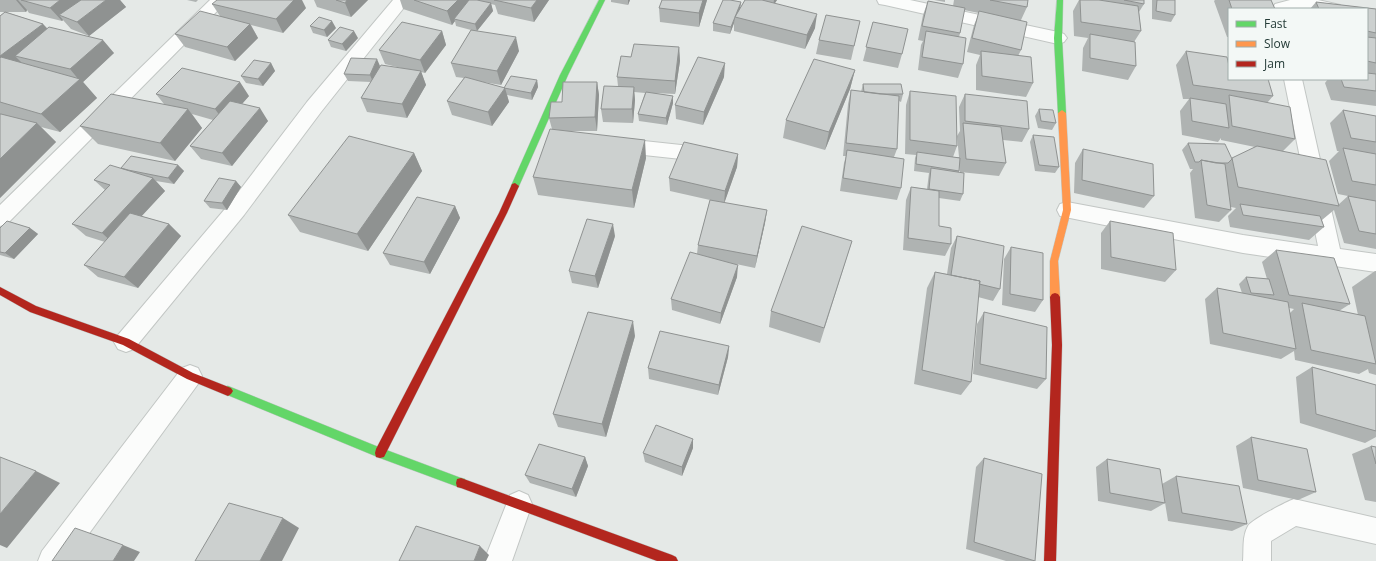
<svg xmlns="http://www.w3.org/2000/svg" width="1376" height="561" viewBox="0 0 1376 561" font-family="'Open Sans',sans-serif">
<style>
.lines{fill:none;stroke-linecap:round;stroke-linejoin:round}
.street-casing{stroke:#c2c6c4;stroke-width:2}
.fast-casing{stroke:#c0c7c5;stroke-width:1}
.slow-casing{stroke:#c0c7c5;stroke-width:1}
.jam-casing{stroke:#c0c7c5;stroke-width:1}
.street{fill:#fbfcfb;fill-rule:evenodd}
.fast{fill:#63d668;fill-rule:evenodd}
.slow{fill:#ff974d;fill-rule:evenodd}
.jam{fill:#b3261e;fill-rule:evenodd}
.wall{fill:#afb3b2;fill-rule:evenodd}
.shaded-wall{fill:#8f9291}
.building{fill:#ccd0cf;stroke:#8f9291}
</style>
<rect width="100%" height="100%" fill="#e5e9e7"/>
<g class="lines">
<defs>
<path id="street" d="M210 0H228L7 224 0 226V205Z
M393 0H410L321 112 244 215 134 349 126 352 118 349 114 342 118 335 230 203 307 102Z
M877 0H910L1058 32 1064 34 1067 38 1064 42 1058 44 885 5 879 4Z
M1290 0H1318L1340 5 1342 9 1273 8 1275 4Z
M1284 79H1302L1340 249 1376 254V272L1243 253 1060 216 1057 210 1060 204 1067 202 1243 235 1318 246Z
M616 138 709 148 716 150 719 155 716 160 709 162 616 152 609 150 606 145 609 140Z
M190 365 198 368 202 376 198 384 69 561H38L42 551 182 368Z
M519 491 528 495 532 504 512 561H484L510 495Z
M1294 499 1376 518V544L1296 526 1271 541V561H1243C1244 550 1242 536 1248 526 1251 520 1286 502 1294 499Z"/>
<path id="fast" d="M599 0H605L568 75 519 186 518 188H512L511 186 560 75Z
M1057 0H1063L1062 38 1066 113 1062 116 1058 113 1054 38Z
M228 386 381 448 461 478 465 479 466 483 465 487 461 488 380 458 225 394 223 391 225 388Z"/>
<path id="slow" d="M1062 110 1066 113 1071 210 1058 261 1060 297 1058 300 1055 301 1052 300 1050 297V261L1063 210 1058 113Z"/>
<path id="jam" d="M515 183 519 186 507 213 384 457 380 458 376 457 375 453 376 449 499 213 512 184Z
M0 287 36 306 129 339 193 373 231 388 233 391 231 394 228 396 187 379 123 345 30 312 0 295Z
M1055 293 1058 294 1060 297 1062 345 1056 561H1044L1052 345 1050 297 1052 294Z
M461 478 672 555 676 557 678 561H657L461 488 457 487 456 483 457 479Z"/>
</defs>
<!-- street casing -->
<use href="#street" class="street-casing"/>
<!-- fast casing -->
<use href="#fast" class="fast-casing"/>
<!-- slow casing -->
<use href="#slow" class="slow-casing"/>
<!-- jam casing -->
<use href="#jam" class="jam-casing"/>
<!-- street -->
<use href="#street" class="street"/>
<!-- fast -->
<use href="#fast" class="fast"/>
<!-- slow -->
<use href="#slow" class="slow"/>
<!-- jam -->
<use href="#jam" class="jam"/>
</g>
<!-- wall -->
<path class="wall" d="M0 0H120L126 7 89 36 71 29 63 20 62 21 29 13 27 10 26 12H6L43 24 47 28 114 53 83 82 97 98 60 132 41 127 56 142 0 198V16L5 12H0Z
M187 0H198L196 2Z
M314 0H368L351 17 317 7Z
M400 0H549L534 22 498 14 495 5 491 4 493 11 477 31 519 51 501 85 477 81 504 88 537 80 538 87 532 100 507 95 509 102 492 126 452 115 447 101 464 78 456 77 451 63 471 30 456 26 455 21 452 25 403 9Z
M611 0H630L628 5 611 2Z
M662 0H707L699 27 660 22 659 8Z
M745 0H777L775 3 815 28 805 49 734 31V23L730 34 713 31V23L741 2 740 8Z
M934 0H945V2Z
M954 0H1028L1027 7 1021 20V50L1018 56 1033 83 1026 97 976 90V65L980 55 967 52 974 25 979 13 964 10 960 33 959 37 963 64 958 78 918 70 921 45 923 41 918 40 923 15 928 1 953 6Z
M1079 0H1144V4L1139 12 1141 31 1134 42 1136 66 1128 80 1082 71 1083 48 1088 38 1074 36 1073 11Z
M1152 0H1175V15L1171 22 1152 19Z
M1215 0H1271L1275 9H1229V37H1227L1214 1Z
M1316 2 1376 9V106L1331 100 1325 83 1328 79H1367V9H1310Z
M212 4 306 8 283 33 251 25 258 38 235 61 185 47 175 34 220 16Z
M860 21 851 60 816 54 819 40Z
M873 22 902 54 898 68 863 61Z
M310 26 336 28 327 37 313 33Z
M442 31 446 45 425 73 421 72 426 85 407 118 367 112 361 98 371 82 348 81 344 74 380 66 377 72 409 70 385 64 379 50Z
M358 38 346 51 331 47 328 40Z
M679 47 680 61 675 94 654 93 673 96V103L667 125 639 121 638 114 645 93 634 92 635 100 633 123 603 122 601 109 618 86 617 77 631 57Z
M1186 51 1229 79 1273 96 1267 103 1295 139 1283 151 1338 205 1348 196 1338 194 1329 161 1339 151H1337L1330 123 1343 110 1376 116V249L1344 243 1334 210 1322 220 1324 227 1309 240 1230 227 1228 216 1236 208 1231 207V210L1219 222 1195 218 1190 173 1193 169H1190L1182 150 1188 143 1232 159 1255 147 1221 140V138L1218 142 1182 135 1180 111 1189 99H1183L1176 65Z
M271 63 275 71 263 86 246 83 241 76Z
M855 70 850 89 825 150 783 138 786 120Z
M724 77 703 125 676 119 675 105Z
M597 82 599 95 597 131H570L646 158 634 208 538 195 533 177 552 129 549 118 562 102Z
M863 84 903 94 901 102 899 101 897 149 894 157 901 188 897 200 840 191 844 163 846 156H843L848 104 851 90 861 92Z
M910 91 957 146 953 157H959L957 136 960 131 959 107 965 94 1029 129 1022 142 1003 140 1006 163 999 176 960 172 959 166V172L963 194 960 201 939 198V226L951 244 945 256 903 250 906 200 911 187 927 189 929 173 914 171 915 158 916 155 905 154 906 105Z
M156 94 249 96 242 104 268 121 232 166 201 159 190 146 213 120 192 114 202 128 175 161 98 144 80 126 164 104Z
M1039 109 1056 123 1052 130 1038 128 1035 116Z
M1033 135 1059 167 1055 173 1035 171 1030 142Z
M1083 149 1154 196 1144 208 1074 193 1075 163Z
M414 153 422 171 368 251 300 232 288 215Z
M738 154 737 167 724 203 767 210 765 223 755 268 736 264 737 277 720 324 672 310 671 299 697 254 698 245 710 200 670 191 669 178Z
M178 165 184 171 174 184 156 181 165 191 141 216 169 224 181 236 138 288 98 277 84 265 105 242 86 236 72 224 105 190 94 180 121 168Z
M236 181 241 187 227 210 210 208 204 201Z
M455 206 460 218 430 274 390 265 383 253Z
M1110 221 1176 270 1165 282 1101 269V233Z
M0 228H30L38 234 14 259 0 255Z
M615 236 598 288 572 283 569 271Z
M957 236 1000 289 993 301 978 297 971 382 961 395 914 384 927 288 935 272 947 274 951 248Z
M852 241 820 343 769 327 771 311Z
M1011 247 1043 300 1035 312 1002 305 1004 259Z
M1276 250 1350 304 1339 311 1358 315 1352 287 1375 271H1376V375L1369 373 1368 369 1359 374 1295 360 1294 351 1281 359 1210 344 1205 299 1217 288 1242 293 1239 284 1246 277 1267 279 1262 262ZM1289 308 1294 309 1290 313Z
M984 312 1046 379 1037 389 973 374 977 324Z
M635 336 606 437 558 427 553 414Z
M729 346 728 357 718 395 649 379 648 368Z
M1312 367 1376 385V437L1365 443 1300 423 1296 377Z
M1251 437 1316 492 1298 500 1243 488 1236 446Z
M1371 446 1376 447V502L1365 500 1352 454Z
M693 448 682 476 645 462 643 453Z
M585 457 588 466 576 497 530 483 525 475Z
M984 458 1035 561H1006L966 549 976 467Z
M1107 459 1165 503 1151 511 1098 501 1096 467Z
M1176 476 1247 524 1232 531 1168 521 1162 484Z"/>
<!-- shaded-wall -->
<path class="shaded-wall" d="M16 0H18L27 10 26 12Z
M60 0H82L59 15 63 20 62 21 50 8Z
M106 0H120L126 7 89 36 77 22Z
M294 0H302L306 8 283 33 276 19Z
M347 0H368L351 17 345 3Z
M458 0H470L454 19 455 21 452 25 447 11Z
M537 0H549L534 22 531 8Z
M628 0H630L628 5Z
M703 0H707L699 27V13Z
M774 0H777L773 6Z
M741 2 740 9 735 17 734 23 730 34 731 27Z
M491 3 493 11 477 31 475 24Z
M817 14 815 28 805 49 807 35Z
M332 21 336 28 327 37 324 30Z
M43 24 55 38 15 56 22 63 0 59V56Z
M250 24 258 38 235 61 227 47Z
M354 31 358 38 346 51 342 44Z
M442 31 446 45 425 73 420 60Z
M516 37 519 51 501 85 497 71Z
M103 40 114 53 83 82 97 98 60 132 41 114 79 80 70 69Z
M679 47 680 61 675 94V81Z
M377 59 380 66 373 82 370 75Z
M271 63 275 71 263 86 258 79Z
M725 63 724 77 703 125 704 112Z
M855 70 850 89 825 150 829 132Z
M421 71 426 85 407 118 402 104Z
M537 80 538 87 532 100 531 93Z
M240 82 249 96 225 123 215 109Z
M597 82 599 95 597 131 595 117Z
M634 87 635 100 633 123 632 109Z
M505 88 509 102 492 126 488 112Z
M673 96V103L667 125 666 118Z
M260 108 268 121 232 166 222 153Z
M188 109 202 128 175 161 160 143Z
M37 123 56 142 0 198V159Z
M645 140 646 158 634 208 632 190Z
M414 153 422 171 368 251 357 234Z
M738 154 737 167 724 204 725 191Z
M178 165 184 171 174 184 168 178Z
M153 178 165 191 115 245 102 233Z
M236 181 241 187 227 210 222 203Z
M455 206 460 218 430 274 424 262Z
M767 210 765 223 755 268 757 256Z
M169 224 181 236 138 288 124 277Z
M613 224 615 236 598 288 595 276Z
M30 228 38 234 14 259 5 253Z
M738 265 737 277 720 324 721 313Z
M633 321 635 336 606 437 602 424Z
M729 346 728 357 718 395 719 385Z
M693 439V448L682 476V467Z
M585 457 588 466 576 497 572 489Z
M36 471 60 483 7 548 0 545V514Z
M283 518 299 528 282 561H260Z
M123 545 140 552 134 561H113Z
M480 546 489 555 486 561H474Z"/>
<!-- building -->
<path class="building" d="M21 0H60L50 8Z
M81 0H106L77 22 59 15Z
M217 0H294L276 19 212 4Z
M336 0H347L345 3Z
M414 0H458L447 11Z
M469 0H477L491 3 475 24 454 19Z
M494 0H537L531 8Z
M662 0H703L699 13 659 8Z
M723 0H730L741 2 731 27 713 23Z
M745 0H762L817 14 807 35 735 17Z
M990 0H1028L1027 7Z
M1080 0H1099L1138 6 1141 31 1081 22Z
M1124 0H1144V4Z
M1157 0H1175V15L1156 11Z
M1229 0H1271L1275 9H1232Z
M928 1 965 8 960 33 922 26Z
M1316 2 1376 9V33L1367 31V9H1319Z
M200 11 250 24 227 47 175 34Z
M979 11 1027 22 1021 50 972 38Z
M5 12 43 24 0 56V16Z
M826 15 860 21 854 46 819 40Z
M319 17 332 21 324 30 310 26Z
M402 22 442 31 420 60 379 50Z
M873 22 908 29 902 54 866 47Z
M49 27 103 40 70 69 15 56Z
M340 27 354 31 342 44 328 40Z
M471 30 516 37 497 71 451 63Z
M926 31 966 38 963 64 922 57Z
M1090 34 1135 42 1136 66 1090 58Z
M1367 37 1376 38V63L1367 61Z
M634 44 679 47 675 81 617 77 621 56 631 57Z
M981 51 1031 57 1033 83 982 76Z
M1186 51 1227 57 1229 66V79H1268L1273 96 1193 85Z
M1 57 80 79 41 114 0 102V58Z
M698 57 725 63 704 112 675 105Z
M351 58 377 59 370 75 344 74Z
M814 59 855 70 829 132 786 120Z
M254 60 271 63 258 79 241 76Z
M381 65 421 71 402 104 361 98Z
M182 68 240 82 215 109 156 94Z
M1367 73 1376 74V91L1344 87 1341 79H1367Z
M511 76 537 80 531 93 504 88Z
M465 77 505 88 488 112 447 101Z
M563 82H597L595 117 549 118 551 102H562Z
M863 84H901L903 94H880L864 92Z
M604 86 634 87 632 109H601Z
M851 90 899 96 897 149 846 143Z
M910 91 956 96 957 146 910 140Z
M646 92 673 96 666 118 638 114Z
M111 94 188 109 160 143 80 126Z
M965 94 1027 101 1029 129 965 121Z
M1229 95 1290 107 1295 139 1232 126Z
M1190 98 1226 104 1229 128 1192 121Z
M230 101 260 108 222 153 190 146Z
M1039 109 1053 110 1056 123 1041 121Z
M1343 110 1376 116V142L1351 138Z
M0 114H1L37 123 0 159Z
M963 123 1001 127 1006 163 966 159Z
M550 129 645 140 632 190 533 177Z
M1033 135 1054 137 1059 167 1039 165Z
M349 136 414 153 357 234 288 215Z
M684 142 738 154 725 191 669 178Z
M1188 143 1225 144 1232 159 1228 163H1216L1201 160 1199 162H1195Z
M1257 146 1326 160 1339 206 1238 187 1232 158Z
M1343 148 1376 154V185L1352 181Z
M1083 149 1153 164 1154 196 1082 180Z
M847 150 904 159 901 188 843 178Z
M917 152 960 158 959 171 916 164Z
M131 156 178 165 168 178 128 170 121 168Z
M1201 160 1225 164 1231 210 1207 205Z
M110 165 153 178 102 233 72 224 110 185 94 180Z
M931 168 964 173 963 194 929 189Z
M219 178 236 181 222 203 204 201Z
M911 187 939 191V226L951 228V244L908 238Z
M1348 196 1376 201V234L1359 231Z
M417 197 455 206 424 262 383 253Z
M710 200 767 210 757 256 698 245Z
M1240 204 1320 216 1324 227 1243 215Z
M130 213 169 224 124 277 84 265Z
M587 219 613 224 595 276 569 271Z
M7 221 30 228 5 253 0 252V228Z
M1110 221 1173 233 1176 270 1111 257Z
M802 226 852 241 824 328 771 311Z
M957 236 1004 246 1000 289 979 284 980 281 951 275Z
M1011 247 1043 253V300L1010 294Z
M1276 250 1334 258 1350 304 1289 295Z
M690 252 738 265 721 313 671 299Z
M935 272 980 281 971 382 922 370Z
M1246 277 1269 279 1274 295 1251 293Z
M1217 288 1288 302 1296 349 1223 333Z
M1302 303 1365 316 1376 364 1311 350Z
M588 312 633 321 602 424 553 414Z
M984 312 1047 327 1046 379 980 364Z
M660 331 729 346 719 385 648 368Z
M1312 367 1376 385V431L1316 414Z
M656 425 693 439 682 467 643 453Z
M1251 437 1307 449 1316 492 1258 480Z
M539 444 585 457 572 489 525 475Z
M1371 446 1376 447V464Z
M0 457 36 471 0 514Z
M984 458 1042 474 1035 561 974 542Z
M1107 459 1160 469 1165 503 1110 493Z
M1176 476 1239 486 1247 524 1182 513Z
M229 503 283 518 260 561H195Z
M416 526 480 546 474 561H399Z
M75 528 123 545 113 561H52Z"/>
<!-- legend -->
<rect x="1228" y="8" width="140" height="72" fill="#f3f8f6" stroke="#a0acaa"/>
<rect x="1236" y="21" width="20" height="6" fill="#63d668" stroke="#a0acaa"/>
<text x="1264" y="28" font-size="12" fill="#243b37">Fast</text>
<rect x="1236" y="41" width="20" height="6" fill="#ff974d" stroke="#a0acaa"/>
<text x="1264" y="48" font-size="12" fill="#243b37">Slow</text>
<rect x="1236" y="61" width="20" height="6" fill="#b3261e" stroke="#a0acaa"/>
<text x="1264" y="68" font-size="12" fill="#243b37">Jam</text>
</svg>
